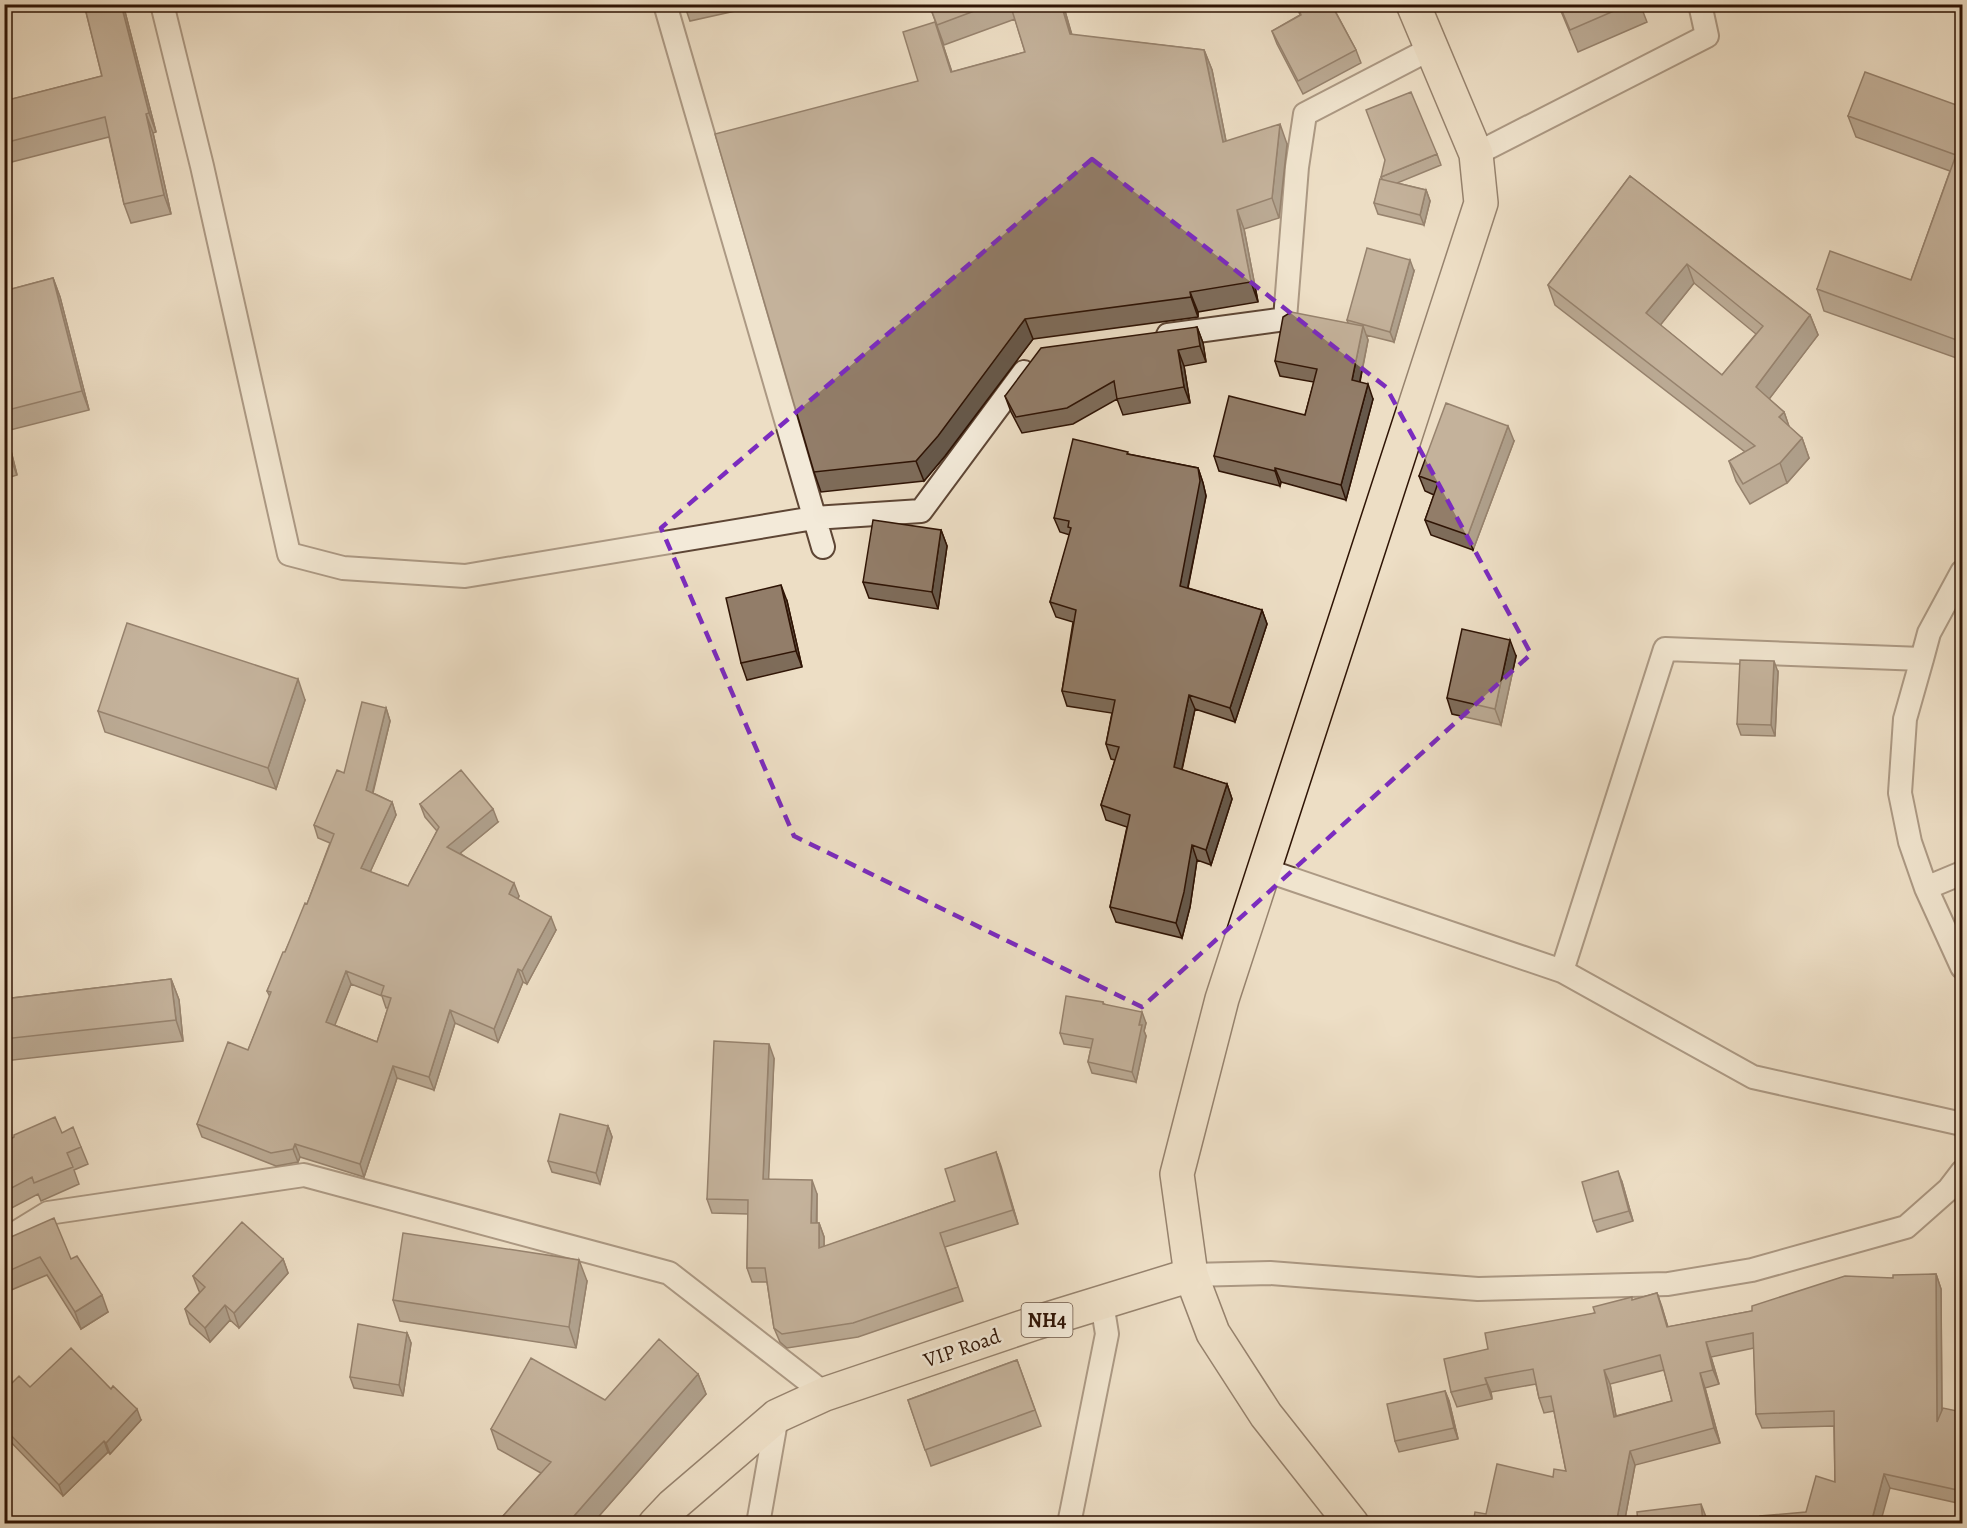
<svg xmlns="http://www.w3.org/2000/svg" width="1967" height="1528" viewBox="0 0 1967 1528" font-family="Alegreya,serif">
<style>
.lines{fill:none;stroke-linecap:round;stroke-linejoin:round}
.minor-casing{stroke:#5e4635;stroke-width:26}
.primary-casing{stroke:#2f1405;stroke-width:36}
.trunk-casing{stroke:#2f1405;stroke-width:36}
.minor{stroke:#f3ead9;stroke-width:22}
.primary{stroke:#eddec5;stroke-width:33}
.trunk{stroke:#eddec5;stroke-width:33}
.wall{fill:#7e6c5a;stroke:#2f1405;stroke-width:1.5;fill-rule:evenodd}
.shaded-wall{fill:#66584a;stroke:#2f1405;stroke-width:1.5}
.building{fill:#927d69;stroke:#2f1405;stroke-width:1.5;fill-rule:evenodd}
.marked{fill:none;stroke:#7b2cbf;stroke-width:4.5;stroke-dasharray:12 8;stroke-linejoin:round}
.labels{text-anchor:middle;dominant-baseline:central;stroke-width:5;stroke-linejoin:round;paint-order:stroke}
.shield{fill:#f3ead9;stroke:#6a5445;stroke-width:1.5}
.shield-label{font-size:20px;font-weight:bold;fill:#2f1405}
.street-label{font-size:21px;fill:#2f1405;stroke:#f3ead9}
</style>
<rect width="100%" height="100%" fill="#eddec5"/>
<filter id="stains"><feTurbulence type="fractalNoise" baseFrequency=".00333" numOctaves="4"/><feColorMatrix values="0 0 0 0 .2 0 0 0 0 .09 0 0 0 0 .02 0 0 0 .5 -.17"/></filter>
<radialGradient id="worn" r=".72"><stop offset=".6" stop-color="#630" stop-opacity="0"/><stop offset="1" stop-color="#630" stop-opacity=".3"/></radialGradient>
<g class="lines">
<defs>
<path id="minor" d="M162 4 202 166 289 554 343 568 465 576 814 518 921 511 1024 372
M665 4 823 547
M1476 154 1707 36 1700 4
M1168 335 1285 319 1297 167 1305 114 1432 48
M1962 572 1929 633 1922 659 1905 719 1900 793 1910 842 1926 888 1962 967
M1265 870 1562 971 1753 1077 1962 1124
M1926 888 1962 873
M1562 971 1665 649 1922 659
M4 1240 48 1213 304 1175 669 1273 825 1394
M1191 1275 1270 1273 1478 1289 1668 1284 1752 1270 1906 1227 1949 1189 1962 1172
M758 1524 777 1416
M1069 1524 1107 1334 1102 1303"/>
<path id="primary" d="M1191 1275 1177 1174 1222 999 1481 203 1476 154 1413 4"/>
<path id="trunk" d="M655 1524 672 1506 777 1416 825 1394 1035 1323 1191 1275 1213 1333 1266 1415 1352 1524"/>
</defs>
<!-- minor casing -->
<use href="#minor" class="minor-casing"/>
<!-- primary casing -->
<use href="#primary" class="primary-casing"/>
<!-- trunk casing -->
<use href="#trunk" class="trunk-casing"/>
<!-- minor -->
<use href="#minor" class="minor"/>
<!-- primary -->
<use href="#primary" class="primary"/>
<!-- trunk -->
<use href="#trunk" class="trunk"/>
</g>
<!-- wall -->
<path class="wall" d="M84 4H123L156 132 153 133 171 214 131 223 124 204 109 137 4 164V101L102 76Z
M684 4H757L758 6 690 21Z
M929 4H1063L1072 35 1204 50 1212 70 1226 141 1287 144 1279 218 1244 229 1258 302 1198 312V317L1033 339 945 456 924 481 821 492 814 472 918 81 942 42 952 72 1025 52 1015 19 944 45Z
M1296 4H1334L1332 5 1356 50 1361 63 1303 94 1277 44 1272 31 1300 15Z
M1558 4H1640L1647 22 1578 52Z
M1962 107V360L1824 311 1817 289 1911 280 1950 171 1856 137 1848 116Z
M1437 154 1441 165 1397 183 1426 190 1430 201 1424 225 1378 214 1374 203 1382 179 1381 177Z
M1630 176 1810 315 1818 335 1769 399 1784 412 1789 427 1802 438 1809 458 1787 483 1750 504 1736 481 1729 461 1745 452 1555 305 1548 285ZM1694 283 1756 334 1722 375 1660 325Z
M1414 271 1394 342 1366 335 1368 340 1360 382 1373 399 1346 500 1281 482 1280 486 1219 471 1214 456 1305 415 1314 382 1280 376 1275 361 1348 323 1347 320Z
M53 278 60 297 89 410 6 431 17 475 4 479V291Z
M1197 327 1203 343 1206 362 1184 366 1190 403 1123 415 1117 399 1073 424 1022 433 1011 412 1005 396Z
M1514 441 1473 550 1431 535 1425 520 1434 495 1425 491 1419 476Z
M1128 454 1198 468 1203 483 1206 496 1188 588 1262 610 1267 624 1235 722 1195 709 1182 770 1227 784 1232 799 1211 865 1197 860 1190 907 1182 938 1116 922 1110 907 1127 827 1106 820 1101 805 1115 760 1111 759 1106 744 1112 713 1067 706 1062 691 1073 622 1056 617 1050 602 1070 535 1060 532 1054 518Z
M941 530 947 546 938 609 869 598 863 582Z
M787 601 802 667 747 680 741 663Z
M1516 656 1501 725 1452 714 1447 698Z
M1778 672 1775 736 1741 735 1737 724Z
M305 700 276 789 105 732 98 711Z
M386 708 390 721 373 793 392 802 396 815 370 872 408 886 437 831 425 817 420 804 498 822 460 853 519 896 518 899 556 930 527 984 523 982 498 1042 455 1023 434 1090 397 1078 364 1177 300 1157 298 1162 276 1166 202 1137 197 1124 248 1050 270 997 267 991 307 904 330 843 318 838 314 825 344 773ZM351 984 382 996 386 1008H388L377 1042 334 1025Z
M171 979 179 1000 183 1041 4 1061V999Z
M1103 1002 1104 1004 1146 1023 1144 1031 1146 1036 1136 1082 1092 1073 1088 1062 1091 1048 1064 1044 1060 1033Z
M774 1058 768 1179 817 1194V1223H819L824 1237V1247L955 1201 996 1152 1018 1224 945 1247 963 1301 858 1337 787 1348 780 1342 774 1328 767 1282H752L747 1268 748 1214 712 1213 707 1199Z
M608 1126 612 1137 600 1184 552 1172 548 1161Z
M62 1133 81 1147 88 1164 74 1170 79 1184 41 1201 38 1194 4 1212V1143Z
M1622 1182 1633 1221 1597 1232 1593 1221Z
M4 1240 71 1259 108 1312 81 1329 47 1275 4 1293Z
M283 1259 288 1273 239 1328 230 1320 210 1342 190 1324 185 1309 200 1292 199 1291 193 1276Z
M1936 1274 1941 1289 1942 1411 1962 1412V1504L1890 1488 1806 1512 1835 1482 1834 1426 1762 1428 1756 1414 1754 1348 1711 1357 1719 1384 1705 1388 1720 1443 1635 1465 1624 1524H1473L1486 1514 1553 1477 1566 1471 1554 1411 1544 1413 1539 1398 1536 1384 1491 1392 1492 1399 1457 1407 1451 1392 1488 1349 1633 1300 1657 1293 1668 1327 1752 1311 1893 1278ZM1664 1370 1672 1401 1616 1416 1610 1384Z
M587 1281 576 1348 400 1321 393 1300Z
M4 1317 11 1335 4 1338Z
M407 1333 411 1343 403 1396 354 1388 350 1377Z
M1017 1360 1041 1426 931 1466 908 1400Z
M698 1374 706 1394 592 1524H496L541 1473 498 1449 491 1429 605 1400Z
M30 1387 141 1420 110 1454 108 1452 63 1496 4 1435V1391Z
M1445 1391 1449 1401 1458 1439 1399 1452 1395 1441Z"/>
<!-- shaded-wall -->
<path class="shaded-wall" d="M121 4H123L156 132 149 113Z
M1061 4H1063L1077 54 1070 34Z
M935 22 942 42 958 92 951 72Z
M1204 50 1212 70 1230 162 1223 142Z
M146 114 153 133 171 214 164 195Z
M1280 124 1287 144 1279 218 1272 198Z
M1426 190 1430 201 1424 225 1420 215Z
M1237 210 1244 229 1258 302 1251 282Z
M1410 260 1414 271 1394 342 1390 332Z
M1687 264 1694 283 1654 333 1646 313Z
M53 278 60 297 89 410 82 391Z
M1190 292 1198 312V317L1191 297Z
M1810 315 1818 335 1763 407 1756 387Z
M1025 319 1033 339 945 456 924 481 916 461Z
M1363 326 1368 340 1357 395 1352 380Z
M1197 327 1203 343 1206 362 1200 346Z
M1178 350 1184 366 1190 403 1184 387Z
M1368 384 1373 399 1346 500 1341 485Z
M1784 412 1791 432 1779 417Z
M1508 426 1514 441 1473 550 1468 535Z
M4 428 6 431 17 475 10 457 4 434Z
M1802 438 1809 458 1787 483 1780 463Z
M1198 468 1203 483 1206 496 1185 601 1180 586Z
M1275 468 1281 482 1280 486 1275 471Z
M941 530 947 546 938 609 932 592Z
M781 585 787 601 802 667 796 651Z
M1262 610 1267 624 1235 722 1230 708Z
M1510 640 1516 656 1501 725 1495 709Z
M1774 661 1778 672 1775 736 1771 725Z
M298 679 305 700 276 789 268 768Z
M1189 695 1195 709 1179 782 1174 767Z
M386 708 390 721 370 803 366 790Z
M1227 784 1232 799 1211 865 1206 850Z
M392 802 396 815 366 881 361 868Z
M493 809 498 822 452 860 447 847Z
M1192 845 1197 860 1190 907 1182 938 1176 923Z
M514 883 519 896 513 907 509 894Z
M551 917 556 930 527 984 522 971Z
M518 969 523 982 498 1042 494 1029Z
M346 971 351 984 331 1035 326 1022Z
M171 979 179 1000 183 1041 176 1020Z
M450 1010 455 1023 434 1090 429 1077Z
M1142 1012 1146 1023 1144 1031 1146 1036 1136 1082 1132 1072 1139 1025Z
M769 1044 774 1058 768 1193 763 1179Z
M393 1066 397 1078 364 1177 360 1164Z
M608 1126 612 1137 600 1184 596 1173Z
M295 1144 300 1157 298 1162 293 1149Z
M996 1152 1001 1166 1018 1224 1013 1210Z
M1618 1171 1622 1182 1633 1221 1629 1211Z
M812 1180 817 1194 816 1237 811 1223Z
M819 1223 824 1237V1262L819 1248Z
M283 1259 288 1273 239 1328 234 1313Z
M579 1260 587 1281 576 1348 569 1327Z
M1936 1274 1941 1289 1942 1436 1937 1422Z
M1657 1293 1662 1307 1672 1342 1667 1327Z
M102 1295 108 1312 81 1329 75 1312Z
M225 1305 230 1320 210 1342 205 1328Z
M407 1333 411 1343 403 1396 399 1385Z
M1706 1342 1711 1357 1719 1384 1713 1370Z
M1604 1370 1610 1384 1619 1432 1614 1417Z
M1700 1373 1705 1388 1720 1443 1714 1428Z
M698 1374 706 1394 592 1524H567Z
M1485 1378 1491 1392 1492 1399Z
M1445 1391 1449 1401 1458 1439 1454 1428Z
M137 1409 141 1420 110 1454 106 1443Z
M104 1441 108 1452 63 1496 59 1485Z
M1630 1451 1635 1465 1624 1524H1616Z
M1884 1474 1890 1488 1880 1524H1871Z
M1701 1504 1706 1517V1524H1703Z"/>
<!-- building -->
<path class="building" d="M84 4H121L149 113 146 114 164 195 124 204 105 117 4 143V101L102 76Z
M929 4H993L937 25Z
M1010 4H1061L1070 34 1204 50 1223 142 1280 124 1272 198 1237 210 1251 282 1190 292 1191 297 1025 319 938 436 916 461 814 472 715 134 918 81 903 32 935 22 951 72 1025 52Z
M1297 4H1331L1356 50 1298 81 1272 31 1301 15Z
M1559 4H1630L1570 30Z
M1865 72 1962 107V342L1817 289 1830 251 1911 280 1956 155 1848 116Z
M1411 92 1437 154 1381 177 1385 160 1366 110Z
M1630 176 1810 315 1756 387 1784 412 1779 417 1802 438 1780 463 1743 484 1729 461 1755 446 1548 285ZM1687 264 1763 326 1722 375 1646 313Z
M1380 179 1426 190 1420 215 1374 203Z
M1367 248 1410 260 1390 332 1347 320Z
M53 278 82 391 4 411V291Z
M1291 312 1363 326 1352 380 1368 384 1341 485 1275 468V471L1214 456 1229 396 1305 415 1317 369 1275 361 1283 317Z
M1197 327 1200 346 1178 350 1184 387 1117 399 1114 381 1067 408 1016 417 1005 396 1041 348Z
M1446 403 1508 426 1468 535 1425 520 1438 483 1419 476Z
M4 434 10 457 4 458Z
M1073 439 1128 452 1127 454 1198 468 1200 481 1180 586 1262 610 1230 708 1189 695 1174 767 1227 784 1206 850 1192 845 1184 892 1176 923 1110 907 1130 815 1101 805 1119 747 1106 744 1115 700 1062 691 1076 610 1050 602 1071 528 1068 527 1069 521 1054 518Z
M873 520 941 530 932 592 863 582Z
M781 585 796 651 741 663 726 598Z
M127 623 298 679 268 768 98 711Z
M1462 629 1510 640 1495 709 1447 698Z
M1740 660 1774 661 1771 725 1737 724Z
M362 702 386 708 366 790 392 802 361 868 408 886 439 827 420 804 461 770 493 809 447 847 514 883 509 894 551 917 522 971 518 969 494 1029 450 1010 429 1077 393 1066 360 1164 295 1144 293 1149 271 1153 197 1124 228 1042 248 1050 271 992 267 991 283 952H285L305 903 307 904 334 834 314 825 337 770 344 773ZM346 971 384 986 381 995 391 998 377 1042 326 1022Z
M171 979 176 1020 4 1039V999Z
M1066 996 1103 1002V1004L1142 1012 1139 1025H1142L1132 1072 1088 1062 1093 1039 1060 1033Z
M714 1041 769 1044 763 1179 812 1180 811 1223H819V1248L955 1201 945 1169 996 1152 1013 1210 940 1233 958 1287 853 1323 782 1334 774 1328 765 1268H747L748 1200 707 1199Z
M560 1114 608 1126 596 1173 548 1161Z
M55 1117 62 1133 73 1127 81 1147 67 1153 73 1167 34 1183 32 1177 4 1192V1143L14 1137V1135Z
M1618 1171 1629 1211 1593 1221 1582 1182Z
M54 1218 71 1259 77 1256 102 1295 75 1312 40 1257 4 1273V1240Z
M242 1222 283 1259 234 1313 225 1305 205 1328 185 1309 205 1287 193 1276Z
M403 1233 579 1260 569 1327 393 1300Z
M1936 1274 1937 1422 1943 1408 1962 1412V1491L1884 1474 1871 1523 1872 1524H1761L1760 1516 1806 1512 1816 1476 1835 1482 1834 1411 1756 1414 1753 1333 1706 1342 1713 1370 1700 1373 1714 1428 1630 1451 1616 1524H1473L1475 1512 1486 1514 1497 1464 1553 1477 1554 1469 1566 1471 1551 1396 1539 1398 1533 1369 1485 1378 1487 1384 1451 1392 1444 1359 1488 1349 1485 1333 1595 1313 1593 1307 1632 1297V1300L1657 1293 1667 1327 1752 1311V1306L1845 1276 1893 1278V1275ZM1660 1355 1672 1401 1614 1417 1604 1370Z
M358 1324 407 1333 399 1385 350 1377Z
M659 1339 698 1374 567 1524H496L551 1462 491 1429 531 1358 605 1400Z
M71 1348 111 1389 113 1386 137 1409 106 1443 104 1441 59 1485 4 1428V1391L19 1376 30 1387Z
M1017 1360 1035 1410 925 1450 908 1400Z
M1445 1391 1454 1428 1395 1441 1387 1404Z
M1701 1504 1703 1522 1738 1519 1739 1524H1638L1637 1512Z"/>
<!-- marked area -->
<path d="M0 0H1967V1528H0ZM1092 159 1386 387 1531 654 1142 1007 794 836 661 528Z" fill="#eddec5" fill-opacity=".55" fill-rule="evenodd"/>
<path class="marked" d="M1092 159 1386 387 1531 654 1142 1007 794 836 661 528Z"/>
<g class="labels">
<!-- shield labels -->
<rect class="shield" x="1021.5" y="1303" width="51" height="34" rx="4.5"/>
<g class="shield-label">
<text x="1047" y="1320">NH4</text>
</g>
<!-- street labels -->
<g class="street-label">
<text transform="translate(962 1348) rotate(-19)">VIP Road</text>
</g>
</g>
<!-- margin -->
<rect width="1967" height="1528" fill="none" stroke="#eddec5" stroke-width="24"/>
<rect x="6" y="6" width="1955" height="1516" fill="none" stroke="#2f1405" stroke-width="3"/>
<rect x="12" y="12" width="1943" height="1504" fill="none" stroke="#2f1405" stroke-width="1.5"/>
<rect width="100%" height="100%" filter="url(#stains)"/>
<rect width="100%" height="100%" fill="url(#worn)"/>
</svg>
